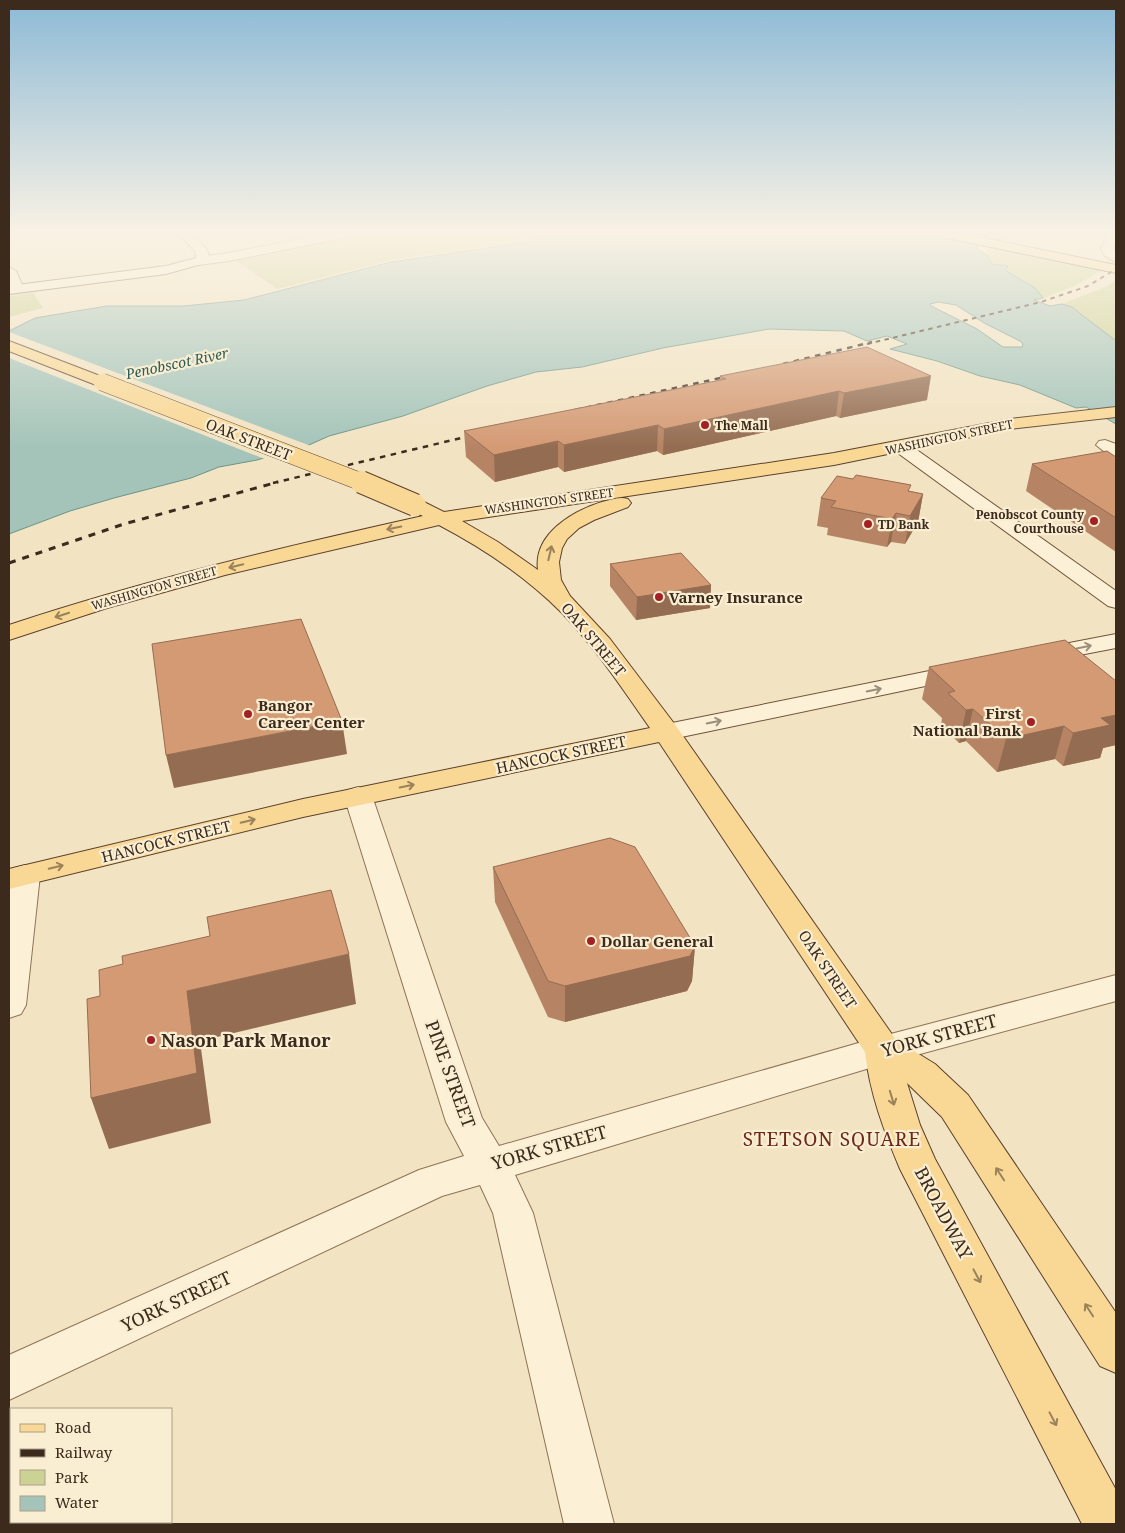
<svg xmlns="http://www.w3.org/2000/svg" width="1125" height="1533" viewBox="0 0 1125 1533" font-family="'Noto Serif',serif">
<style>
.green{fill:#ccd194}
.water{fill:#a4c4ba;stroke:#6a9488;fill-rule:evenodd}
.pier{fill:#f2e3c2}
.lines{fill:none;stroke-linecap:round;stroke-linejoin:round}
.street-casing{stroke:#8e7357;stroke-width:2}
.secondary-casing{stroke:#70543a;stroke-width:2}
.primary-casing{stroke:#5b412c;stroke-width:2}
.street{fill:#fcf0d6;fill-rule:evenodd}
.secondary{fill:#fcf0d6;fill-rule:evenodd}
.primary{fill:#f9d896;fill-rule:evenodd}
.rail-far2{stroke:#3c2b1d;stroke-width:2;stroke-dasharray:4.5 4.5;stroke-linecap:butt}
.rail-far1{stroke:#3c2b1d;stroke-width:2.5;stroke-dasharray:5.5 5.5;stroke-linecap:butt}
.rail{stroke:#3c2b1d;stroke-width:3;stroke-dasharray:7 7;stroke-linecap:butt}
.primary-bridge-far1-casing{stroke:#5b412c;stroke-width:18;stroke-linecap:butt}
.primary-bridge-casing{stroke:#5b412c;stroke-width:24;stroke-linecap:butt}
.primary-bridge-far1{stroke:#f9d896;stroke-width:17}
.primary-bridge{stroke:#f9d896;stroke-width:22}
.wall{fill:#b68464}
.shaded-wall{fill:#946c51}
.building{fill:#d49a74;stroke:#946c51}
.oneway{stroke:#9a825a}
.oneway2{stroke:#9c8e7a}
.poi-dot{fill:#a32124;stroke:#f9edd2;stroke-width:2}
.labels{text-anchor:middle;dominant-baseline:central;stroke-width:4.5;stroke-linejoin:round;paint-order:stroke}
.far-poi-label{font-size:12px;font-weight:bold;fill:#3c2b1d;stroke:#f9edd2;text-anchor:start}
.far-street-label{font-size:12px;fill:#3c2b1d;stroke:#f9edd2}
.far-water-label{font-size:14px;font-style:italic;fill:#2a5d59;stroke:#f9edd2}
.street-label{font-size:15px;fill:#3c2b1d;stroke:#f9edd2}
.poi-label{font-size:15px;font-weight:bold;fill:#3c2b1d;stroke:#f9edd2;text-anchor:start}
.near-street-label{font-size:18px;fill:#3c2b1d;stroke:#f9edd2}
.near-poi-label{font-size:18px;font-weight:bold;fill:#3c2b1d;stroke:#f9edd2;text-anchor:start}
.near-neighbourhood-label{font-size:19px;letter-spacing:1px;fill:#6d2818;stroke:#f9edd2}
</style>
<rect width="100%" height="100%" fill="#f2e3c2"/>
<!-- green -->
<path class="green" d="M367 233H535L520 242 391 260 277 289 237 261Z
M990 233H1015L1001 248 1104 269 1077 285 1043 298 1030 284 1008 272 1007 267 992 264 987 255 988 245 982 238Z
M1116 279 1115 286 1116 341 1080 312 1062 304 1108 286Z
M33 293 43 308 9 317V296Z"/>
<!-- water -->
<path class="water" d="M539 233H990C984 236 976 241 977 249L987 255 992 264 1008 266 1006 269 1008 272 1035 288 1043 298 1034 300 1050 306 1062 304 1072 307 1116 341V424L1086 407 1076 408 1020 385 980 376 937 361 890 349 907 344 887 336 867 341 844 331 769 329 663 348 582 367 536 372 487 386 403 416 329 436 309 445 257 460 219 467 191 478 114 498 70 511 9 534V331L35 318 107 306H184L244 300 391 262 523 243 529 241ZM938 302 956 305 986 324 1020 341 1023 344 1022 347H1003L977 329 931 306 930 304Z"/>
<!-- pier -->
<path class="pier" d="M9 332 311 446 267 460 9 358Z"/>
<g class="lines">
<defs>
<path id="street" d="M330 233H354L348 237 229 261 198 265 192 261 198 257 229 253Z
M1109 233H1116V243L1113 249 1116 252V262L1105 256 1101 249Z
M9 267 16 271 24 289 22 292H12L10 289Z
M1105 440 1116 444V457L1110 456 1096 445 1099 441Z
M358 787 368 790 372 796 482 1118 499 1146 883 1036 1116 975V1001L883 1064 515 1175 533 1213 614 1524H564L493 1213 480 1185 442 1196 9 1400V1355L419 1170 464 1156 446 1122 344 796 348 790Z
M25 865 36 868 40 875 26 1005 21 1014 9 1018V882L10 875 14 868Z"/>
<path id="secondary" d="M177 233H190L205 247 209 255 205 263 166 274 9 294V286L166 266 196 258 195 251Z
M901 442 907 443 1116 591V608L1108 606 895 451 892 447 895 443Z
M1116 634V648L1038 663 1029 661 1026 656 1029 651 1038 649Z
M964 664 973 666 976 671 973 676 667 740 658 738 654 732 658 726 667 724Z"/>
<path id="primary" d="M937 233H960L1116 265V273L943 237Z
M9 341 108 379 110 382 108 385H96L9 351Z
M1116 407V417L1010 429 834 465 462 521 498 542 538 570C533 534 573 511 602 502 611 500 619 496 628 499L631 503 628 507 594 520 579 528 567 539 562 548 559 562 561 580 570 596 610 639 676 726 896 1040 935 1064 968 1095 1116 1313V1373L1100 1366 942 1117 907 1083 920 1125 935 1159 1116 1490V1524H1082L900 1169C884 1131 870 1094 865 1052L659 742 303 817 9 889V869L303 799 650 728C622 688 595 647 561 612 526 577 483 548 439 525L225 575 107 608 9 640V625C145 580 283 547 423 516L408 509 405 505 408 501 415 499 422 501 444 512 834 453 1010 419Z"/>
</defs>
<!-- street casing -->
<use href="#street" class="street-casing"/>
<!-- secondary casing -->
<use href="#secondary" class="secondary-casing"/>
<!-- primary casing -->
<use href="#primary" class="primary-casing"/>
<!-- street -->
<use href="#street" class="street"/>
<!-- secondary -->
<use href="#secondary" class="secondary"/>
<!-- primary -->
<use href="#primary" class="primary"/>
<!-- rail-far2 -->
<path class="rail-far2" d="M867 344 1041 302 1088 286 1116 269"/>
<!-- rail-far1 -->
<path class="rail-far1" d="M783 364 872 342
M575 410 734 375
M273 483 478 434"/>
<!-- rail -->
<path class="rail" d="M9 563 124 524 278 482"/>
<defs>
<path id="primary-bridge-far1" d="M102 382 364 483"/>
<path id="primary-bridge" d="M361 482 415 505"/>
</defs>
<!-- primary-bridge-far1 casing -->
<use href="#primary-bridge-far1" class="primary-bridge-far1-casing"/>
<!-- primary-bridge casing -->
<use href="#primary-bridge" class="primary-bridge-casing"/>
<!-- primary-bridge-far1 -->
<use href="#primary-bridge-far1" class="primary-bridge-far1"/>
<!-- primary-bridge -->
<use href="#primary-bridge" class="primary-bridge"/>
</g>
<!-- wall -->
<path class="wall" d="M720 376 927 400 840 418 836 416 663 455 657 451 564 472 558 467 495 482 466 457 464 431 720 380Z
M1116 457V552L1026 491 1032 464Z
M910 491 923 494 918 522 905 544 891 542 887 547 827 535 828 528 817 526 821 498Z
M610 564 711 585 710 608 636 620 610 586Z
M929 667 1116 681V745L1103 748 1100 758 1063 766 1055 759 997 772 966 741 959 743 941 725 942 718 922 699Z
M493 867 695 946 692 981 687 991 565 1022 548 1017 495 902Z"/>
<!-- shaded-wall -->
<path class="shaded-wall" d="M931 376 927 400 840 418 844 393Z
M839 391 836 416 663 455 664 429Z
M658 425 657 451 564 472V445Z
M558 441V467L495 482 494 455Z
M923 494 918 522 905 544 910 516Z
M896 513 891 542 887 547 892 519Z
M711 585 710 608 636 620 637 597Z
M973 709 966 741 959 743 966 710Z
M1116 715V745L1103 748 1100 758 1063 766 1073 733 1101 718Z
M342 721 347 754 174 788 166 755Z
M1064 726 1055 759 997 772 1006 739Z
M695 946 692 981 687 991 565 1022V986Z
M349 954 356 1004 200 1041 211 1123 109 1149 91 1098 187 991Z"/>
<!-- building -->
<path class="building" d="M867 347 931 376 844 393 839 391 664 429 658 425 564 445 558 441 494 455 464 431 726 379 720 376Z
M1107 451 1116 457V518L1032 464Z
M856 475 911 485 908 491 923 494 910 516 896 513 892 519 831 507 836 501 821 498 837 476 853 479Z
M681 553 711 585 637 597 610 564Z
M301 619 342 721 166 755 152 644Z
M1065 640 1116 681V715L1101 718 1110 725 1073 733 1064 726 1006 739 973 709 966 710 948 693 955 691 929 667Z
M610 838 635 847 695 946 690 956 565 986 548 981 493 867Z
M331 890 349 954 187 991 197 1073 91 1098 87 999 100 996 99 970 123 964 122 956 210 936 207 917Z"/>
<!-- one-way arrows -->
<defs><path id="oneway-shaft" d="M-6 0H5M1.5-3L5.5 0L1.5 3" fill="none" stroke-width="1.6" stroke-linecap="round" stroke-linejoin="round" transform="scale(1.25)"/></defs>
<g class="oneway">
<use href="#oneway-shaft" transform="translate(394 528) rotate(168)"/>
<use href="#oneway-shaft" transform="translate(550 553) rotate(-77)"/>
<use href="#oneway-shaft" transform="translate(236 566) rotate(166)"/>
<use href="#oneway-shaft" transform="translate(62 615) rotate(162)"/>
<use href="#oneway-shaft" transform="translate(407 786) rotate(-12)"/>
<use href="#oneway-shaft" transform="translate(248 821) rotate(-13)"/>
<use href="#oneway-shaft" transform="translate(56 867) rotate(-14)"/>
<use href="#oneway-shaft" transform="translate(892 1098) rotate(73)"/>
<use href="#oneway-shaft" transform="translate(1000 1174) rotate(-123)"/>
<use href="#oneway-shaft" transform="translate(977 1276) rotate(62)"/>
<use href="#oneway-shaft" transform="translate(1089 1310) rotate(-123)"/>
<use href="#oneway-shaft" transform="translate(1053 1419) rotate(62)"/>
</g>
<g class="oneway2">
<use href="#oneway-shaft" transform="translate(1084 647) rotate(-11)"/>
<use href="#oneway-shaft" transform="translate(874 690) rotate(-11)"/>
<use href="#oneway-shaft" transform="translate(714 722) rotate(-11)"/>
</g>
<!-- sky -->
<linearGradient id="sky" x2="0" y2="1"><stop stop-color="#8dbad6"/><stop offset="0.52" stop-color="#f9f2e4"/><stop offset="1" stop-color="#f9f2e4" stop-opacity="0"/></linearGradient>
<rect width="1125" height="448" fill="url(#sky)"/>
<!-- markers -->
<g class="poi-dot">
<circle cx="705" cy="425" r="5"/>
<circle cx="1094" cy="521" r="5"/>
<circle cx="868" cy="524" r="5"/>
<circle cx="659" cy="597" r="5"/>
<circle cx="248" cy="714" r="5"/>
<circle cx="1031" cy="722" r="5"/>
<circle cx="591" cy="941" r="5"/>
<circle cx="151" cy="1040" r="5"/>
</g>
<g class="labels">
<!-- far-poi labels -->
<g class="far-poi-label">
<text x="715" y="425">The Mall</text>
<text x="1084" y="514" text-anchor="end">Penobscot County<tspan x="1084" dy="14">Courthouse</tspan></text>
<text x="878" y="524">TD Bank</text>
</g>
<!-- far-street labels -->
<g class="far-street-label">
<text transform="translate(949 437) rotate(-12)">WASHINGTON STREET</text>
<text transform="translate(549 501) rotate(-8)">WASHINGTON STREET</text>
<text transform="translate(154 588) rotate(-16)">WASHINGTON STREET</text>
</g>
<!-- far-water labels -->
<g class="far-water-label">
<text transform="translate(177 363) rotate(-12)">Penobscot River</text>
</g>
<!-- street labels -->
<g class="street-label">
<text transform="translate(249 439) rotate(21)">OAK STREET</text>
<text transform="translate(594 639) rotate(50)">OAK STREET</text>
<text transform="translate(561 754) rotate(-12)">HANCOCK STREET</text>
<text transform="translate(166 841) rotate(-14)">HANCOCK STREET</text>
<text transform="translate(828 969) rotate(56)">OAK STREET</text>
</g>
<!-- poi labels -->
<g class="poi-label">
<text x="669" y="597">Varney Insurance</text>
<text x="258" y="705">Bangor<tspan x="258" dy="17">Career Center</tspan></text>
<text x="1021" y="713" text-anchor="end">First<tspan x="1021" dy="17">National Bank</tspan></text>
<text x="601" y="941">Dollar General</text>
</g>
<!-- near-street labels -->
<g class="near-street-label">
<text transform="translate(939 1035) rotate(-15)">YORK STREET</text>
<text transform="translate(451 1074) rotate(70)">PINE STREET</text>
<text transform="translate(549 1147) rotate(-16)">YORK STREET</text>
<text transform="translate(944 1213) rotate(62)">BROADWAY</text>
<text transform="translate(176 1301) rotate(-25)">YORK STREET</text>
</g>
<!-- near-poi labels -->
<g class="near-poi-label">
<text x="161" y="1040">Nason Park Manor</text>
</g>
<!-- near-neighbourhood labels -->
<g class="near-neighbourhood-label">
<text x="832" y="1139">STETSON SQUARE</text>
</g>
</g>
<!-- border -->
<rect width="1125" height="1533" fill="none" stroke="#3c2b1d" stroke-width="20"/>
<!-- legend -->
<rect x="10" y="1408" width="162" height="115" fill="#f9edd2" stroke="#ad9f8a"/>
<rect x="20" y="1424" width="25" height="8" fill="#f9d896" stroke="#ad9f8a"/>
<text x="55" y="1433" font-size="15" fill="#3c2b1d">Road</text>
<rect x="20" y="1449" width="25" height="8" fill="#3c2b1d" stroke="#ad9f8a"/>
<text x="55" y="1458" font-size="15" fill="#3c2b1d">Railway</text>
<rect x="20" y="1470" width="25" height="15" fill="#ccd194" stroke="#ad9f8a"/>
<text x="55" y="1483" font-size="15" fill="#3c2b1d">Park</text>
<rect x="20" y="1496" width="25" height="15" fill="#a4c4ba" stroke="#ad9f8a"/>
<text x="55" y="1508" font-size="15" fill="#3c2b1d">Water</text>
</svg>
